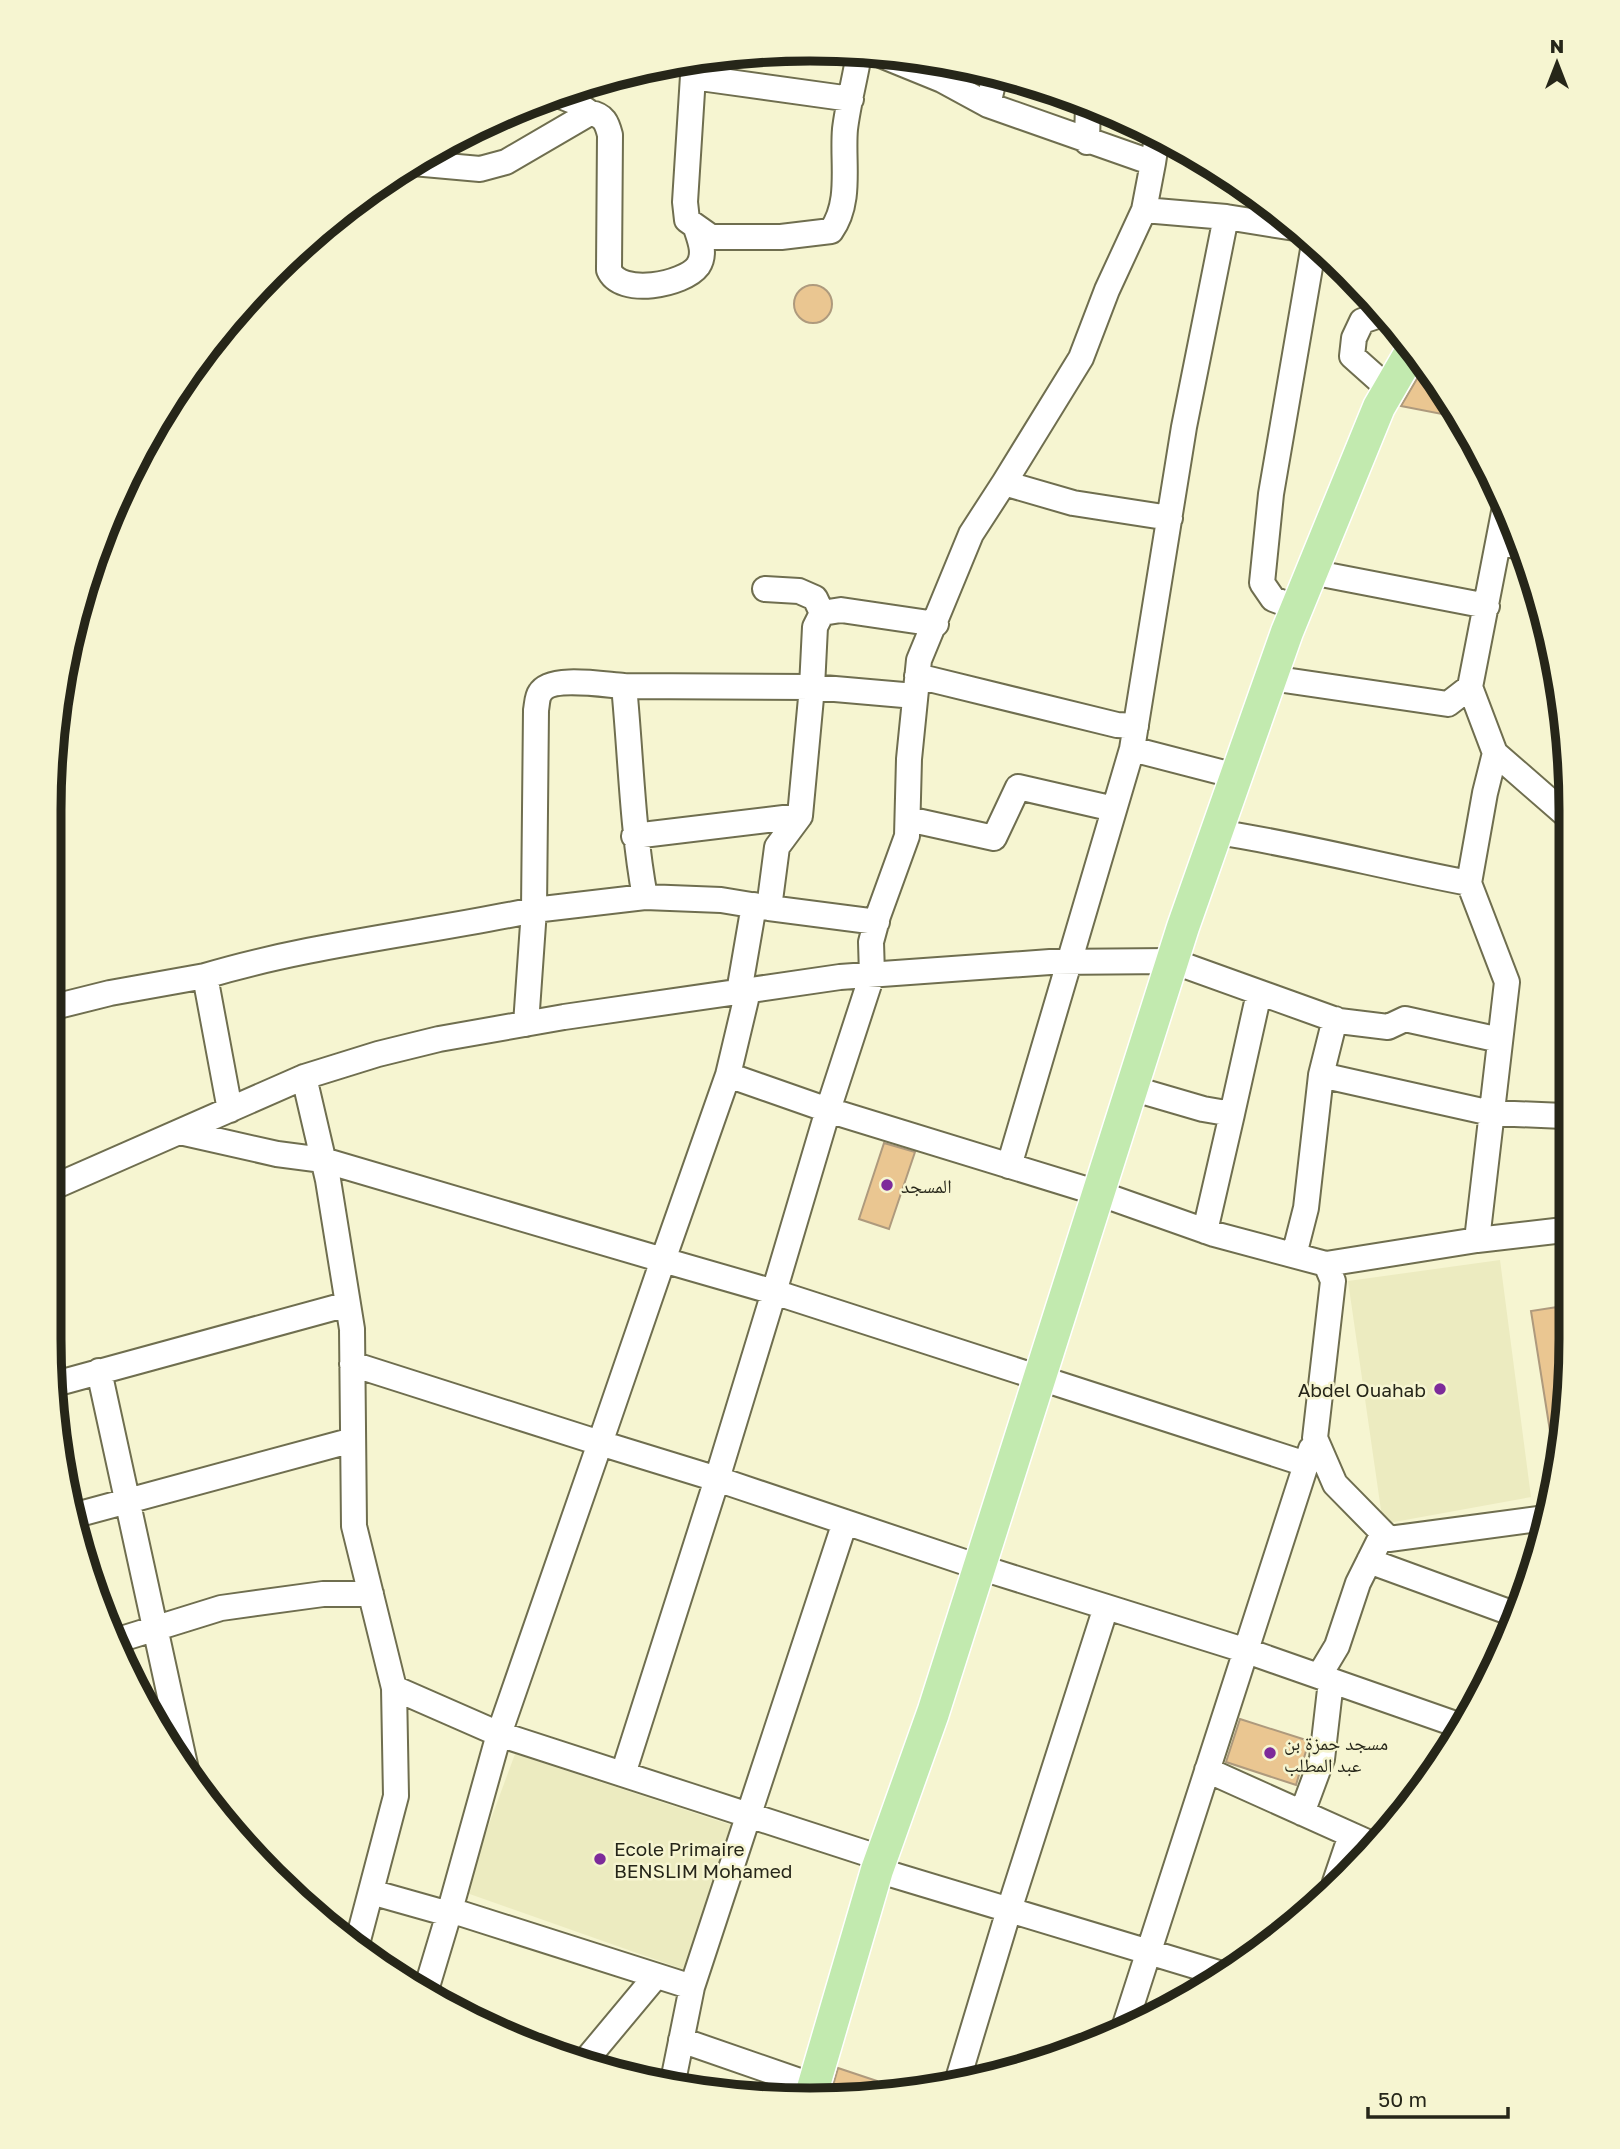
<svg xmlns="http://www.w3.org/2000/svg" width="1620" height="2149" viewBox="0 0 1620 2149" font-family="'Golos Text','Noto Naskh Arabic',sans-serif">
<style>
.built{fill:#ecebc0}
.building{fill:#eac691;stroke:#ae9a7d;stroke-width:2}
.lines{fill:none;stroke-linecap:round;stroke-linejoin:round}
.minor-casing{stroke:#6f6e4f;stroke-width:28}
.major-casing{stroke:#fff;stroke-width:35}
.minor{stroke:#fff;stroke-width:24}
.major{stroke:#c2eaaf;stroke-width:32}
.poi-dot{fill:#7d2a9a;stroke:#f6f5d1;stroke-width:2.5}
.labels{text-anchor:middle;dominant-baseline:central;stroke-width:5;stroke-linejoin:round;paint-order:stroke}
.poi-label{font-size:19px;fill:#262619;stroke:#f6f5d1;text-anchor:start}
.rim{fill:none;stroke:#262619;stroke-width:9}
</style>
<rect width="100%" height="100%" fill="#f6f5d1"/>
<!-- built -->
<path class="built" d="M1500 1260 1531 1497 1383 1524 1348 1281Z
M515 1754 734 1826 688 1971 464 1892Z"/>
<!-- building -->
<path class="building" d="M794 304a19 19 0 1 1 38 0a19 19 0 1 1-38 0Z
M1425 365 1443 387 1457 417 1401 406Z
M884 1143 915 1152 889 1229 859 1219Z
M1564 1306V1439L1556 1469 1531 1311Z
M1240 1719 1309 1741 1296 1785 1226 1762Z
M838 2068 877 2081 875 2095 860 2098 830 2096Z"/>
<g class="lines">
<defs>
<path id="minor" d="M883 56 942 80 988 105 1153 163 1157 137
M694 60 685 202 687 220 711 237H781L831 231C852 202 842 162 845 129 848 104 855 79 859 54
M693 77 851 99
M558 95 573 101 590 113
M988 105 995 75
M1087 142 1088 103
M413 163 480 169 506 162 590 113C604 115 607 123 610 135L609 270C620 297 684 285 698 266 706 254 700 240 696 228
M1153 163 1144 210 1226 217
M1144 210 1107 290 1081 358 1004 483 1073 503 1170 518
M1383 314 1362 321 1354 338 1352 356 1389 389
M1504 512 1470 687 1495 753 1565 814
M1500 543 1521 547
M1311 572 1487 606
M765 589 799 591 815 598 822 613
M1297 608 1273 599 1262 583 1271 494 1314 244
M917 676 1117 725 1136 726
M1271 678 1448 704 1470 687
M1132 749 1184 427 1226 217 1295 228
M908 819 994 838 1018 787 1114 809
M1217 832C1302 845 1384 867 1469 883L1485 793 1495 753
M634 836 800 816
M1469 883 1507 982 1477 1240
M769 908 721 900 645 897C632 827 631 757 624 686L812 687 815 627 822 613 841 610 936 624
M877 922 769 908 777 847 800 816 812 687 915 696
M748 991 728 1075 828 1110 872 975 871 942 878 916 907 836 909 759 919 660 971 534 1004 483
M739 992 754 905
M50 1008 110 993 205 976
M1335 1019 1321 1075 1491 1113 1564 1116
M526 1024 534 910 645 897
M304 1077 328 1180 352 1329 354 1526 394 1688 396 1796 357 1944
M1131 1088 1203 1109 1232 1114 1205 1231
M230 1110 205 976C312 944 425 933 534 910L536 710C537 705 537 697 540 693 550 675 605 685 624 686
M1232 1114 1259 993
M180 1132 277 1154 323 1160 663 1260 600 1443 717 1479 774 1292 663 1260 728 1075
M1009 1166 1132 749 1236 776
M49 1189 304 1077 378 1054 439 1039 564 1017 840 977 1050 962 1172 961 1339 1021 1388 1027 1405 1019 1500 1040
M1294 1255 1306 1208 1321 1075
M1326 1264 1477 1240 1564 1230
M352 1364 600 1443 499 1734 394 1688
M99 1371 187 1774
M55 1384 348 1304
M1306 1464 774 1292 828 1110 1098 1193 1214 1234 1326 1264 1333 1281 1315 1438 1335 1484 1389 1539 1546 1518
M72 1516 353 1440
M845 1522 692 1987 450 1910 499 1734C626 1775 754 1817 881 1858
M1369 1561 1517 1615
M118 1640 221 1608 323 1594H371
M1319 1676 1337 1646 1358 1583 1383 1533
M1207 1770 1376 1846
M623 1774 717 1479 979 1567 1244 1650 1464 1727
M1302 1813 1322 1759 1331 1681
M877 1870 1225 1975
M1335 1882 1351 1835
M371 1892 449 1914
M426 1990 450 1910
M1125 2025 1311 1449
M681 2040 814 2086
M586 2060 656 1976
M958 2079 1009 1910 1106 1607
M672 2086 692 1987"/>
<path id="major" d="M811 2095 877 1870 933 1713 1183 927 1287 632 1379 407 1412 350"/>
</defs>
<!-- minor casing -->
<use href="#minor" class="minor-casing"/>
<!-- major casing -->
<use href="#major" class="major-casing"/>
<!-- minor -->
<use href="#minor" class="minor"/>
<!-- major -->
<use href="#major" class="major"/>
</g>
<!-- markers -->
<g class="poi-dot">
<circle cx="887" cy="1185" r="7"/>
<circle cx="1440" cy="1389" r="7"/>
<circle cx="1270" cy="1753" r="7"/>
<circle cx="600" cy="1859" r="7"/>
</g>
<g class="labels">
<!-- poi labels -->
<g class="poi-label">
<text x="901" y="1185">المسجد</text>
<text x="1426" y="1389" text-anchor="end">Abdel Ouahab</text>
<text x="1284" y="1742">مسجد حمزة بن<tspan x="1284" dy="22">عبد المطلب</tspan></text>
<text x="614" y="1848">Ecole Primaire<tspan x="614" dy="22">BENSLIM Mohamed</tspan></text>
</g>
</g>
<!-- crop -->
<path d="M0 0H1620V2149H0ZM810 61H810A749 749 0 0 1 1559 810V1339A749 749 0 0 1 810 2088H810A749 749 0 0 1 61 1339V810A749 749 0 0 1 810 61Z" fill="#f6f5d1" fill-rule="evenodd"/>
<path class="rim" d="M810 61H810A749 749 0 0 1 1559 810V1339A749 749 0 0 1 810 2088H810A749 749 0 0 1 61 1339V810A749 749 0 0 1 810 61Z"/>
<!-- north arrow -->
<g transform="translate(1557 63)" stroke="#f6f5d1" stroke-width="5" paint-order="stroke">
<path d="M0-5L12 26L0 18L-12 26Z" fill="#262619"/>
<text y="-10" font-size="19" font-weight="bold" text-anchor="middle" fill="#262619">N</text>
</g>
<!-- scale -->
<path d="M1368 2107v10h140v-10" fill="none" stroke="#262619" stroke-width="3.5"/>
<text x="1378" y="2107" font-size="21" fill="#262619" stroke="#f6f5d1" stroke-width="5" paint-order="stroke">50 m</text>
</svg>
